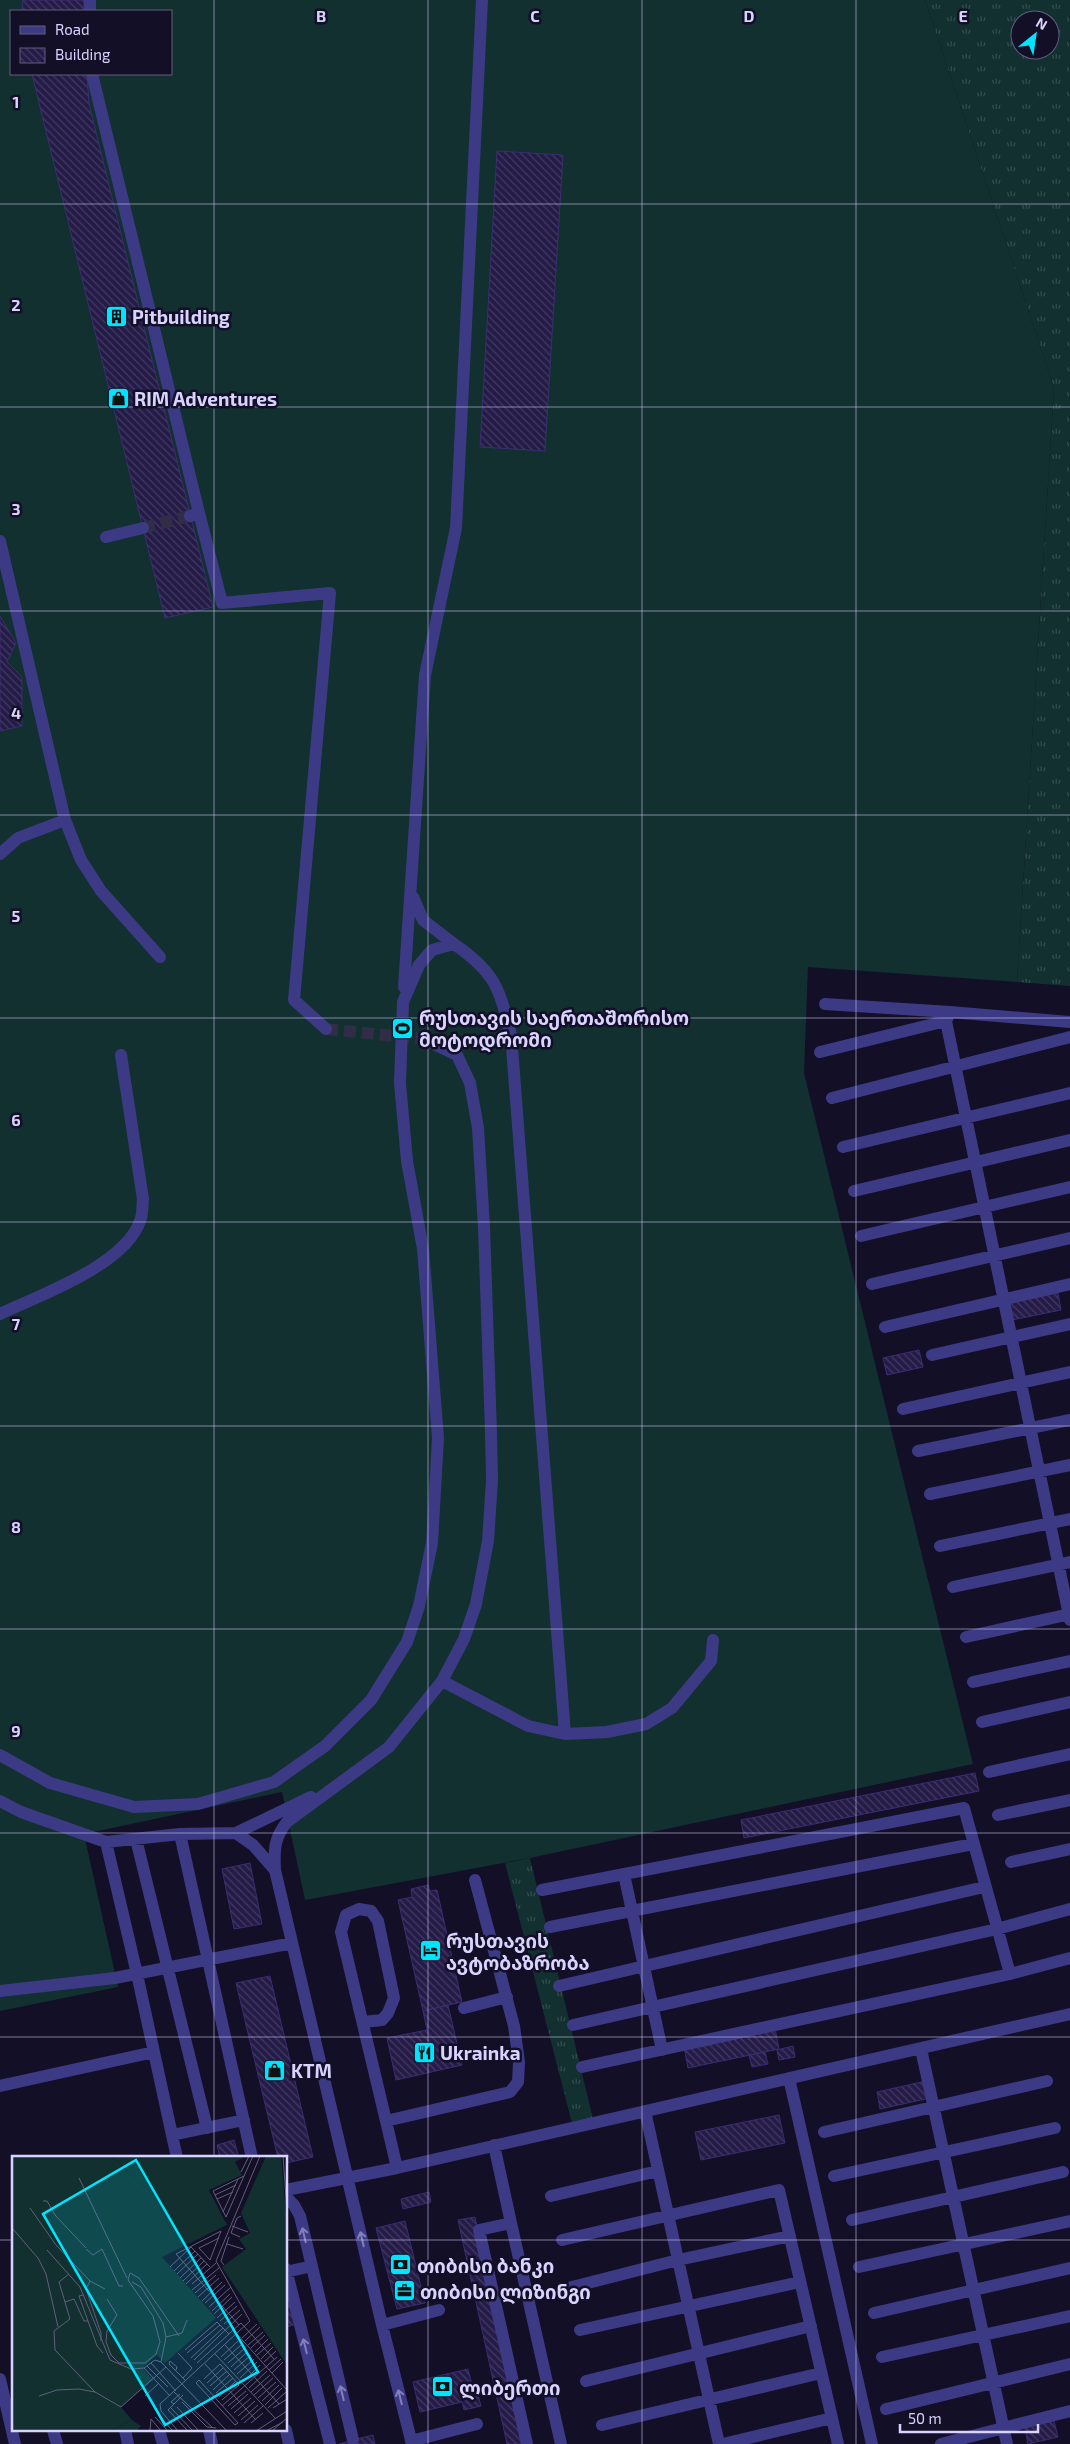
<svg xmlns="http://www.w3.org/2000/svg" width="1070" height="2444" viewBox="0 0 1070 2444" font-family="'Exo 2','Noto Sans Georgian',sans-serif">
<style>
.grass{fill:url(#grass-tufts);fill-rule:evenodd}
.pitch{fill:#12302f;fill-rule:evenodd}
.building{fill:url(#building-back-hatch);stroke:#3b2d73}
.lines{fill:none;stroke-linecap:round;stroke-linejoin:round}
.minor-tunnel{stroke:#312d47;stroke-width:12;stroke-dasharray:12 6;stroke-linecap:butt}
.minor{stroke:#3d3a85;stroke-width:12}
.oneway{stroke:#837fbc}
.grid{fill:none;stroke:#d9d4ff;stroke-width:1;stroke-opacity:0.55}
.labels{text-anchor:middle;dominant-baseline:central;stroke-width:5;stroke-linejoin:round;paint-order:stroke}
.poi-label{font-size:19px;font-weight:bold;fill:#d9d4ff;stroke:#130f26;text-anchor:start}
.inset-road{fill:none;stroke:#625e7d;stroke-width:1}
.view{fill:#00e5ff;fill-opacity:0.15;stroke:#00e5ff;stroke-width:2.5}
.inset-edge{fill:none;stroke:#d9d4ff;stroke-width:2.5}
.grid-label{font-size:16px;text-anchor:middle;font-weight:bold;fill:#d9d4ff;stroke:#130f26;stroke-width:5;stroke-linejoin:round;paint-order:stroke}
</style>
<defs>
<pattern id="grass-tufts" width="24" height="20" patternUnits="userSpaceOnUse" patternTransform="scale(1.25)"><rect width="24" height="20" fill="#12302f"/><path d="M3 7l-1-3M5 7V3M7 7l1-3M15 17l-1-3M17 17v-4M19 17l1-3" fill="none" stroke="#344d4e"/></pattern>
<pattern id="building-back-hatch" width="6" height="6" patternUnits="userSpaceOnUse" patternTransform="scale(1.25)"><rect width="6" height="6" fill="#241b47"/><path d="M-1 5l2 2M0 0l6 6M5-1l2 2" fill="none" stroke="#433b63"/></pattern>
</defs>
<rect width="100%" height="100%" fill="#130f26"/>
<!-- grass -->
<path class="grass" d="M925 0H1070V986L1017 982 1054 388ZM1020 20H1050V50H1020Z
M530 1858 594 2123 573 2127 505 1863Z"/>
<!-- pitch -->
<path class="pitch" d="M0 0H925L1054 388 1017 982 808 967 804 1073 973 1764 530 1858 305 1900 282 1792 84 1834 118 1987 0 2011ZM11 11H171V74H11Z"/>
<!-- building -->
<path class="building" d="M23 0H84V11H22Z
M32 74H87L89 104 213 607 165 618Z
M497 151 563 155 545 451 480 447Z
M0 616 16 643 7 662 22 677V726L0 731Z
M1058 1293 1061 1310 1012 1320 1009 1303Z
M919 1350 923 1367 887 1375 883 1358Z
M975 1773 979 1791 744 1838 741 1820Z
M250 1863 262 1924 234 1929 222 1869Z
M428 1885 430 1891 437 1890 462 2002 423 2011 398 1900 412 1897 411 1889Z
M270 1976 313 2157 286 2163V2158H278L236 1983Z
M448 2005 462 2065 396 2080 387 2038 427 2030 423 2011Z
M775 2028 779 2049 688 2068 684 2047Z
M793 2046 795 2057 779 2060 777 2050Z
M765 2052 768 2064 752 2067 749 2055Z
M926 2081 930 2098 880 2109 877 2092Z
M779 2115 785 2143 701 2160 695 2132Z
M234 2140 239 2158H220L217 2145Z
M429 2192 431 2202 403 2209 401 2199Z
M475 2217 525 2444H507L458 2220Z
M405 2221 425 2303 397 2309 376 2228Z
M286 2293 297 2324 286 2327Z
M468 2369 474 2393 477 2392 481 2406 464 2410 462 2402 420 2412 413 2382Z
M1053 2417 1058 2437 1028 2444 1024 2424Z
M373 2435 375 2444H339L353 2440Z"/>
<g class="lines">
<!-- minor-tunnel -->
<path class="minor-tunnel" d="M143 528 190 516
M326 1029 424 1039"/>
<!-- minor -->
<path class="minor" d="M90 0V11
M92 74 199 513
M190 516 199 513 222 603 330 593 294 1000 326 1029
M106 537 143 528
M0 541 65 820 81 860 101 891 160 957
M0 854 18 838 65 820
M413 897 423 920 454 944
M404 987 425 675 456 528 482 0
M825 1004 950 1012
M1070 1022 950 1012 946 1021 1070 1620
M820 1052 946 1021
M832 1098 1070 1037
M843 1147 1070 1093
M854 1191 1070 1140
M861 1236 1070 1187
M872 1284 1070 1238
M0 1314C40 1295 125 1265 140 1221 143 1215 142 1206 143 1199L121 1055
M885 1327 1070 1284
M932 1355 1070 1324
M903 1409 1070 1372
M918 1451 1070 1420
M930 1494 1070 1465
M940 1546 1070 1519
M953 1587 1070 1562
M966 1637 1070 1614
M442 1681 528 1726 565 1734 607 1732 646 1724 672 1708 711 1661 713 1640
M973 1682 1070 1661
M982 1722 1070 1702
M0 1755 50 1783 134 1807 198 1804 274 1782 325 1746 371 1700 407 1642 419 1606 432 1543 438 1438 423 1249 407 1161 400 1083 403 1002 419 965 432 950 454 944C496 973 499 988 511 1035L565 1734
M989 1772 1070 1754
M0 1801 21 1812 106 1842 180 1834 236 1833 253 1845 275 1870 382 2325 412 2444
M998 1815 1070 1800
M236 1833 311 1797
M180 1834 252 2158
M136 1839 207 2128
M106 1842 137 1974 177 2158
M1011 1862 1070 1849
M275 1870C274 1850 274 1838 287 1822L389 1747 442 1681 464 1639 476 1604 488 1541 492 1480 491 1432 484 1227 478 1128 470 1083 457 1055 424 1039
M624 1874 662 2050
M542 1890 964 1808 1010 1974 1070 1958
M550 1927 973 1844
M559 1986 984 1887
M0 1991 115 1978 292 1943
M464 2008 507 1997
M363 2022 382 2020 388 2013 394 1998 378 1921 371 1911 359 1909 346 1915 341 1932 386 2121
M573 2025 997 1929 1070 1909
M921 2049 1007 2444
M582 2067 1010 1974
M789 2078 872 2444
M0 2086 154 2052
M645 2111 719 2444
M824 2132 1047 2081
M172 2135 244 2120
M494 2145 511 2223
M397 2168 386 2121 510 2092 518 2082 519 2062 514 2026 475 1880
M834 2176 1055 2128
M286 2190 397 2168 1070 2014
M551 2196 658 2171
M286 2197 294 2205 300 2216 353 2440
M852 2220 1063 2172
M562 2240 779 2190 838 2444
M859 2267 1070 2221
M286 2269 330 2444
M286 2272 312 2266
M568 2288 678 2260 790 2236
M874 2313 1070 2268
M382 2325 439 2310
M580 2330 800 2282
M882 2357 1070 2316
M0 2379 15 2444
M586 2381 811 2326
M886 2409 1070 2364
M602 2425 821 2373
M53 2430 57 2444
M125 2430 128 2444
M159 2430 163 2444
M209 2430 212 2444
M286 2430 289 2444
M411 2441 477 2424
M527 2444 479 2230 511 2223 561 2444
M723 2444 832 2418
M941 2444 1070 2411"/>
</g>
<!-- one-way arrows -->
<defs><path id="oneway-shaft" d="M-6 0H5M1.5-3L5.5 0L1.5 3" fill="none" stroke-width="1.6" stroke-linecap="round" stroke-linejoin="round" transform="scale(1.25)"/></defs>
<g class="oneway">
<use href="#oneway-shaft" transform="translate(304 2235) rotate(-103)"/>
<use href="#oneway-shaft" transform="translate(362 2239) rotate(-103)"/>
<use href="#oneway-shaft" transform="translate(305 2346) rotate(-104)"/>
<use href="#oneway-shaft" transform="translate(342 2393) rotate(-103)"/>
<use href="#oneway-shaft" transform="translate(400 2397) rotate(-104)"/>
</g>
<!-- grid -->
<path class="grid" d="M214 0V2158M428 0V2444M642 0V2444M856 0V2444M0 204H1070M0 407H1070M0 611H1070M0 815H1070M0 1018H1070M0 1222H1070M0 1426H1070M0 1629H1070M0 1833H1070M0 2037H1070M0 2240H14M286 2240H1070M214 2430V2444"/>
<!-- icons -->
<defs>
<symbol id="building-square" viewBox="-11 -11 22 22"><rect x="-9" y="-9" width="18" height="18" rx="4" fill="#00e5ff" stroke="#130f26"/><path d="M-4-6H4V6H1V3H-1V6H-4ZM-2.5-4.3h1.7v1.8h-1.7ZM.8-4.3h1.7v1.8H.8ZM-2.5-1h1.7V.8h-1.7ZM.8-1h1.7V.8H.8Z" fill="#111"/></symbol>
<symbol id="shop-square" viewBox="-11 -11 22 22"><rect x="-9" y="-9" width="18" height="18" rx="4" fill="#00e5ff" stroke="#130f26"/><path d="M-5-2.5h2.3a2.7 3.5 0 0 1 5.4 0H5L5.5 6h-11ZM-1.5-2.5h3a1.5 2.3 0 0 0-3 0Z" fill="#111"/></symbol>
<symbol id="stadium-square" viewBox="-11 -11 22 22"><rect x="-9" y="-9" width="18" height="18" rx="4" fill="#00e5ff" stroke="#130f26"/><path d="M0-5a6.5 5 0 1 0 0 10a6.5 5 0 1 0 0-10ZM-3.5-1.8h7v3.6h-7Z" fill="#111"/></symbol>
<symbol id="hotel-square" viewBox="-11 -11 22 22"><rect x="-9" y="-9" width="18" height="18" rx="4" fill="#00e5ff" stroke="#130f26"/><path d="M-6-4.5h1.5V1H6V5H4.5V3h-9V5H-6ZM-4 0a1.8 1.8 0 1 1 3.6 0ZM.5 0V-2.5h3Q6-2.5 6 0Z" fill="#111"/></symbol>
<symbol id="restaurant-square" viewBox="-11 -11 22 22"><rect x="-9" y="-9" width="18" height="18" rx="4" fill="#00e5ff" stroke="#130f26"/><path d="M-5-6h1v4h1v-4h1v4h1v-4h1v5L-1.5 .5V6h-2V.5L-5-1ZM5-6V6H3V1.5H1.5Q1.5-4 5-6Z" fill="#111"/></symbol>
<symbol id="bank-square" viewBox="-11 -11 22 22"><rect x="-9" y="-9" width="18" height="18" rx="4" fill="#00e5ff" stroke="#130f26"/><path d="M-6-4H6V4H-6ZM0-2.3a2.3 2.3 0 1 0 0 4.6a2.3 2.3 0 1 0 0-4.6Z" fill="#111"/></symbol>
<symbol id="office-square" viewBox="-11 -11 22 22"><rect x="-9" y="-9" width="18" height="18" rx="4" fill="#00e5ff" stroke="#130f26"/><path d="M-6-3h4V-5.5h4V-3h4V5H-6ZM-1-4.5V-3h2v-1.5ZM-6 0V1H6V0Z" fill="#111"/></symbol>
</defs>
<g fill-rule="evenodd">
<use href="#building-square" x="104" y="304" width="25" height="25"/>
<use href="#shop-square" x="106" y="386" width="25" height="25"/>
<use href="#stadium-square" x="390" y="1016" width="25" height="25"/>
<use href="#hotel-square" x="418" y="1938" width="25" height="25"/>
<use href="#restaurant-square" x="412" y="2040" width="25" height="25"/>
<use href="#shop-square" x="262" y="2058" width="25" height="25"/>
<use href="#bank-square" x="388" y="2252" width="25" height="25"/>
<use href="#office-square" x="392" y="2278" width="25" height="25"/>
<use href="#bank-square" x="430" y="2374" width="25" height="25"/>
</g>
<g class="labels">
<!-- poi labels -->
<g class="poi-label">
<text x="132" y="316">Pitbuilding</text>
<text x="134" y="398">RIM Adventures</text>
<text x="419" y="1017">რუსთავის საერთაშორისო<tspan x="419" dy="22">მოტოდრომი</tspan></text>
<text x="446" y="1940">რუსთავის<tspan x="446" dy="22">ავტობაზრობა</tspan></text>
<text x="440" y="2052">Ukrainka</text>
<text x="291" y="2070">KTM</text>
<text x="417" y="2265">თიბისი ბანკი</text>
<text x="420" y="2291">თიბისი ლიზინგი</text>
<text x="459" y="2387">ლიბერთი</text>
</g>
</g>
<!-- overview -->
<g transform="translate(12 2156)">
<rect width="275" height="275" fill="#130f26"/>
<path d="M99 0H234L223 6 230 19 197 34 215 69 168 92 142 39ZM254 0H269L275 70V209L210 111 234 93 227 83 238 77 229 57ZM0 219 26 259 33 275H0ZM120 264 129 270 124 275H99Z" fill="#12302f"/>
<path d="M0 0H99L142 39 168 92 150 101 204 162 153 207 145 199 130 212 141 224 109 251 120 264 99 275H33L0 219Z" fill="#12302f"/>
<path class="inset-road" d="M271 0 275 55M229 16 237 0M232 20 228 29 214 61 201 35ZM232 20 241 0M67 22 115 122M203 39 224 29M205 43 221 36M31 45H35L43 59 74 92M18 52 44 89 78 125 93 133M211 56 226 23M220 70 236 76M0 72 26 102 34 118 46 171M209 75 164 98 227 169M228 81 219 77 225 62 229 60M207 82 187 92 198 104 209 75M215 88 231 93M74 93 81 99 90 93 107 130H111M35 94 68 131 98 204 119 213 132 212 143 204 149 206 215 275M212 109 209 105 217 81M158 111 179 91 198 111M162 115 183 95M57 118 47 126 58 163 42 175 43 194 83 236M165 118 186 98M168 122 189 102M78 125 74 133 89 177V185M171 125 192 105M120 126 129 131 151 167 154 181 149 206M174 128 195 108M180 128 204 107M180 134 207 112M183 137 204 119M71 139 67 140 85 190 91 197M186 141 207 122M95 143 105 159 95 175 94 186 99 199 107 207H133L144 198 148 186 141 160 116 124 118 117 127 122 167 180M190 145 210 126M53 146 62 143 72 165H76M193 147 213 129M197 151 219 131M200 155 218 138M202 158 220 141M205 162 223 146M208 165 225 150M212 168 228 154M225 178 275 234M154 181 170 177 175 164M230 182 245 168M233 185 248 171M213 189 267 248M236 189 251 176M239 192 253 179M173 194 205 166 217 178 229 167 262 203M243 196 256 183M166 197 180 212 171 222 174 225M175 197 208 169M203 198 263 262M245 199 259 187M209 201 226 185M179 202 211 172M249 203 261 191M182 204 230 158M212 204 229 189M252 206 264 195M139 207 164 235M185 207 217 178M216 207 232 193M193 208 244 264M135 210 156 231M219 211 235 196M132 212 158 240M164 214 165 211 158 205 157 208 171 222M222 214 239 199M257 214 269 203M260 217 271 206M225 218 242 203M228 222 245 206M192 223 208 208 227 229 210 244M187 224 226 267 223 269 184 227ZM232 225 248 209M195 227 211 212M198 230 215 215M237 232 255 215M201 234 218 218M162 236 201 272M239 236 258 219M204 237 221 222M171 239 156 254 176 275M242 239 261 222M27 240 45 234 67 233 83 236 109 251 154 211M133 240 147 227M207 241 224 225M246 242 264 226M250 245 267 229M170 246 195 271 204 272M162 248 159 246 168 238M253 249 270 232M210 250 265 201M216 250 234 235M158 251 181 275M165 251 187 275M256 252 274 236M261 252 275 243M219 253 236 238M222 257 239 242M146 259 161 275M226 260 243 245M143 261 156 275M229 264 246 249M232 267 251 250M239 267 251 257M141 275 138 274 139 263 149 275M166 275 149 255 148 248 238 165 204 105 248 0M244 275 275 255M254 275 271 266M260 275 275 262"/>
<path class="view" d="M124 4 246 216 153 269 31 58Z"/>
<rect width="275" height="275" class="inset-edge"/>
</g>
<g class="grid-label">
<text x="321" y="22">B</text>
<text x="535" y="22">C</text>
<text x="749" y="22">D</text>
<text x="963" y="22">E</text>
<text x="16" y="108">1</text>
<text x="16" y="311">2</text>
<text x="16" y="515">3</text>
<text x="16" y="719">4</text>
<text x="16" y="922">5</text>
<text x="16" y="1126">6</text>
<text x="16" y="1330">7</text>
<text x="16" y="1533">8</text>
<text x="16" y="1737">9</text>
</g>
<!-- legend -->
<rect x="10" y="10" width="162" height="65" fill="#130f26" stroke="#625e7d"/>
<rect x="20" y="26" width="25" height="8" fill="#3d3a85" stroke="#625e7d"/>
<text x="55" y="35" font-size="15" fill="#d9d4ff">Road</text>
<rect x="20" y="48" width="25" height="15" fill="url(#building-back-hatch)" stroke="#625e7d"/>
<text x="55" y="60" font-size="15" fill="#d9d4ff">Building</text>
<!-- north arrow -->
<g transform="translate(1035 35) rotate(30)"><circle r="24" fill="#130f26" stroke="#625e7d"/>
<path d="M0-4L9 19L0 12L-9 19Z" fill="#00e5ff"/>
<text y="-8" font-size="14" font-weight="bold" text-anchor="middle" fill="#d9d4ff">N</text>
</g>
<!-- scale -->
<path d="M900 2424v8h138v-8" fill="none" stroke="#d9d4ff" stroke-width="2.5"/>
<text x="908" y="2424" font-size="15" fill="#d9d4ff" stroke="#130f26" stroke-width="4" paint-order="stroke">50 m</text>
</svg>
